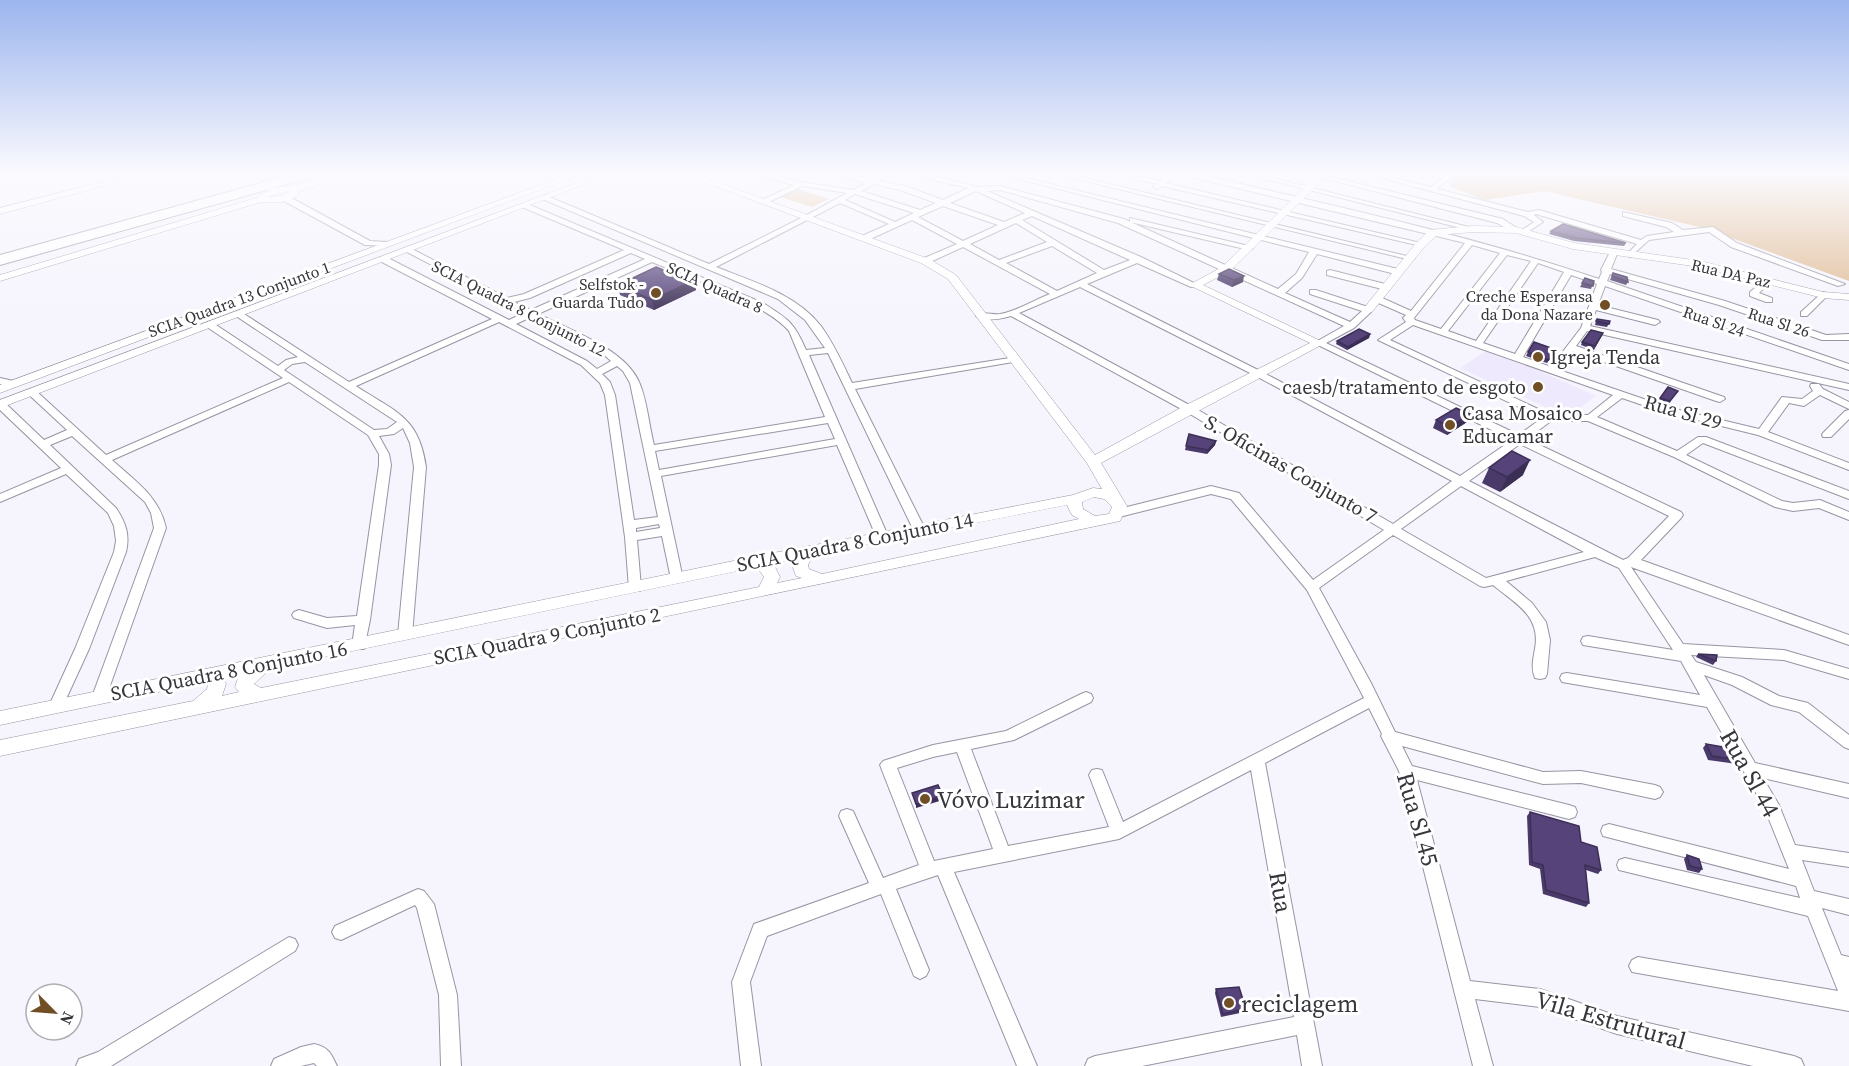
<svg xmlns="http://www.w3.org/2000/svg" width="1849" height="1066" viewBox="0 0 1849 1066" font-family="'Source Serif 4',serif">
<style>
.built{fill:#eee9fc}
.green{fill:#dfba92}
.lines{fill:none;stroke-linecap:round;stroke-linejoin:round}
.minor-casing{stroke:#9894a2;stroke-width:2}
.tertiary-casing{stroke:#9894a2;stroke-width:1}
.motorway-casing{stroke:#9894a2;stroke-width:2}
.minor{fill:#fff;fill-rule:evenodd}
.tertiary{fill:#fff;fill-rule:evenodd}
.motorway{fill:#fff;fill-rule:evenodd}
.wall{fill:#493a69}
.shaded-wall{fill:#3c2f55}
.building{fill:#55437a;stroke:#3c2f55;stroke-width:1.5}
.poi-dot{fill:#704e26;stroke:#fff;stroke-width:2}
.labels{text-anchor:middle;dominant-baseline:central;stroke-width:6;stroke-linejoin:round;paint-order:stroke}
.far-street-label{font-size:16px;fill:#36353b;stroke:#fff}
.far-poi-label{font-size:16px;fill:#36353b;stroke:#fff;text-anchor:end}
.poi-label{font-size:20px;fill:#36353b;stroke:#fff;text-anchor:start}
.street-label{font-size:20px;fill:#36353b;stroke:#fff}
.near-street-label{font-size:24px;fill:#36353b;stroke:#fff}
.near-poi-label{font-size:24px;fill:#36353b;stroke:#fff;text-anchor:start}
</style>
<rect width="100%" height="100%" fill="#f6f4fd"/>
<!-- built -->
<path class="built" d="M1486 351 1503 355 1596 396 1571 414 1563 415 1460 368Z"/>
<!-- green -->
<path class="green" d="M1459 173H1849V281L1704 228 1544 191 1485 200 1451 187 1450 181Z
M798 189 829 199 812 207 781 197Z"/>
<g class="lines">
<defs>
<path id="minor" d="M753 173H764L801 182 853 190 866 183 827 173H840L871 179 883 173H891L879 181 905 186 943 200 969 188 910 175V173H921L978 187 1000 186 1124 219 1278 289 1296 274 1309 252 995 173H1006L1402 270 1403 272 1399 275 1317 254 1302 278 1285 293 1350 322 1362 311 1310 294V290H1316L1371 308V312L1354 328 1326 343 1519 435 1542 418 1378 340 1406 322 1403 318 1406 315 1374 301V297H1380L1411 311 1465 243 1183 175V173H1194C1330 205 1467 234 1599 279L1602 272 1601 270 1609 254 1613 252 1617 254 1611 269 1725 301 1826 335 1849 334V340H1822L1719 305 1610 274 1607 281 1849 364V370L1605 286 1598 305 1658 320 1660 322 1655 325 1596 310 1590 326 1849 384V390L1587 331 1576 346 1724 397 1725 399 1720 402 1716 401 1573 351 1559 370 1667 407 1759 429 1782 397 1802 399 1813 391 1810 386 1811 384H1819L1823 389 1849 402V409L1820 395 1804 406 1789 403 1768 432 1849 463V470L1758 435 1660 411 1622 398 1597 417 1677 451 1698 437H1706L1849 491V499L1703 443 1686 455 1782 501 1793 503 1820 500 1849 512V520L1819 508 1793 511 1775 507 1674 457 1588 421H1551L1527 439 1681 512 1683 515 1681 518 1641 560 1849 635V645L1631 567 1683 644 1784 650 1849 669V679L1784 660 1691 655 1696 662 1742 677 1779 696 1808 703 1849 735V749L1844 747 1799 712 1771 705 1732 685 1704 675 1755 763 1849 784V798L1763 778 1779 805 1795 845 1849 853V867L1802 860 1814 891 1849 899V915L1822 908 1841 955 1849 957V1011L1632 972 1629 966 1632 960 1638 957 1838 991 1808 916 1619 870 1617 865 1619 860 1625 858 1800 898 1796 886 1603 836 1601 831 1603 826 1609 824 1789 869 1764 807 1707 707 1562 682 1560 678 1562 674 1567 673 1700 695 1681 661 1583 645 1581 641 1583 637 1588 636 1673 650 1619 568 1595 557 1506 581 1532 603 1546 622 1550 640 1547 674 1545 678 1540 679 1535 678C1531 669 1533 659 1535 649 1541 616 1516 604 1493 585L1484 587 1480 586 1393 535 1319 588 1371 683 1395 732 1543 772 1581 771 1655 785 1660 787 1663 792 1660 797 1655 799 1581 783 1543 784 1402 746 1412 766 1569 805 1575 807 1577 812 1575 817 1569 819 1417 780 1470 981 1540 989 1617 1016 1794 1056 1801 1059 1804 1066H1753L1617 1034 1540 1007 1475 999 1493 1066H1473L1399 771 1381 736 1382 734 1369 708 1265 763 1322 1066H1302L1297 1035 1142 1066H1085L1088 1059 1095 1056 1294 1017 1251 770 1119 839 954 872 1037 1066H1017L938 875 896 889 929 970 926 976 920 979 914 976 881 894 767 936 750 982 761 1066H741L732 982 754 924 869 883 839 816 841 811 847 809 853 811 883 878 919 865 880 765 883 761 933 745 1006 731 1081 694 1086 692 1091 694 1093 698 1091 702 1014 740 971 749 1008 846 1109 827 1089 775 1092 770 1097 769 1102 770 1123 822 1364 698 1307 590 1231 499 1211 494 1119 517 1115 516 1113 513 1115 510 1211 486 1239 493 1313 580 1384 530 1185 411 1011 316C1000 319 986 322 976 316 983 311 992 315 1000 314 1017 311 1034 300 1050 294L963 247 928 263H922V259L957 244 912 220 868 240H862V236L889 224 840 203 716 267C752 281 796 294 821 326 834 344 843 364 852 383L1016 357V361L1013 362 855 389 925 529 923 532H915L913 529 828 353 809 355 888 536 886 539 882 540 876 536 837 445 661 476 683 579 677 583 671 579 662 536 637 540 641 588 640 591H630L629 588 625 537 605 395 600 383 581 365 499 322 356 386C395 412 419 416 426 467L412 635 410 638H400L398 635 414 467 410 443 403 428 394 434 379 436 389 454 391 465 370 620 364 649H354L352 645 355 625 327 628 294 618 292 615 294 612 299 610 327 618 357 616 379 465V454L368 435 289 382 112 460C135 481 159 496 166 528L106 697 104 701 99 703 94 701 92 697 154 528 151 513 145 502 72 436 50 445 116 508C126 523 130 535 126 552L89 649 61 710 56 712 51 710 49 706 75 649 114 552 116 541 114 526 108 513 66 474 0 502V494L61 468 0 410V401L4 402 44 440 67 430 26 392 31 389 35 390 106 455 283 378 207 327V323H213L278 366 286 360 298 357 233 314 238 311 241 312 349 382 492 319 380 261V257H386L509 320 524 313 403 250 410 248 507 298 524 294 624 250 522 207 521 205 525 203 763 303C788 319 794 322 806 350L825 348 805 320 778 299 540 198 547 196 709 264 807 215 847 193 802 186 765 204 761 202 762 200 794 185 753 175ZM874 184 900 190 936 203 920 210 861 191ZM1000 190 1118 223 1344 326 1314 343 1512 440 1460 476 1260 371 1087 284 1137 263 1191 287 1198 285 1141 257 987 191ZM976 191 1025 213 1004 222 950 203ZM855 194 914 213 895 222 845 200ZM943 206 998 225 963 241 918 217ZM1032 216 1130 260 1104 270 1022 220ZM1016 223 1047 242 999 260 970 244ZM1472 245 1500 253 1441 329 1415 320 1414 318ZM1052 246 1097 273 1057 291 1006 263ZM631 253 645 259 531 310 514 302 530 298ZM1507 255 1531 261 1476 341 1448 331ZM652 262C687 277 765 303 789 331L825 417 654 445C649 426 647 399 639 382 625 349 570 330 538 314ZM1538 263 1564 272 1515 354 1483 343ZM1571 275 1597 284 1581 328 1551 367 1523 357ZM1080 287 1254 375 1452 481 1393 524 1193 407 1019 313ZM531 317 603 354 611 361 597 369 587 361 516 324ZM1413 325 1613 395 1588 415H1551L1390 340ZM305 362 397 422 387 429 374 430 284 370 292 364ZM617 366 623 371 630 383 658 517 634 520 615 395 610 382 602 374ZM828 423 835 439 659 470 655 451ZM1520 444 1669 516 1628 558 1623 560 1469 481ZM1461 486 1584 552 1486 578 1401 529ZM659 524 660 528 636 532V528ZM957 752 993 849 934 861 897 768 933 757Z
M1052 173H1064L1415 258 1411 260Z
M1112 173H1124L1160 181 1169 173H1176L1166 183 1425 244 1421 246 1162 186 1157 189 1153 187 1156 184Z
M1241 173H1252L1477 229 1473 231Z
M1304 173H1315L1503 219 1520 230 1513 232 1497 223Z
M1363 173H1374L1431 187 1442 178 1425 173 1446 175 1456 173 1437 189 1528 212 1539 210 1641 240 1647 236 1674 232 1666 227 1623 216V212L1672 223 1683 230 1713 227 1737 243 1845 284 1838 286 1731 247 1709 232 1649 240 1630 257 1626 255 1637 244 1536 214 1534 215 1543 222 1525 234H1522V230L1534 222 1524 216Z
M282 196H288L370 241 388 242 392 244 388 246 365 245 282 200Z
M1130 218 1249 246 1253 248 1249 250 1130 222Z
M1330 270 1389 285 1390 287 1386 290 1327 275V271Z
M1767 278 1771 281 1759 293 1772 298V302H1766L1750 296V292Z
M1823 292 1826 293V297L1807 316H1801V312Z
M0 378 18 382 19 384 14 387 0 384Z
M1849 410V419L1831 437H1823L1822 435 1823 433 1845 411Z
M418 889 424 891 434 904 457 995 461 1066H441L439 995 417 908 415 905 341 940 335 938 332 932 335 926Z
M289 937 295 939 298 945 295 951 111 1066H76L79 1059 98 1052Z
M314 1044C328 1047 331 1053 337 1066H317L314 1063 301 1066H271L274 1059 301 1047Z"/>
<path id="tertiary" d="M138 173H151L0 214V208Z
M343 173H356L298 191V195L283 202H261L0 281V275L256 198 272 188 293 186ZM287 191 289 192 281 196 267 197Z
M573 173H584L0 393V385Z
M603 173H614L0 408V400Z
M680 173H692L929 259 956 275 1095 455 1184 406 1310 343 1189 285 1222 267 1320 173H1329L1230 271 1203 285 1325 343 1101 463 1127 506 1120 521 0 756V740L193 701 207 689 208 684 206 682 0 725V711L758 556 1073 495 1093 488 1102 489 1087 463 948 279 921 263ZM1094 497 1104 499 1112 507 1109 514 1095 516 1083 509 1082 502ZM1067 505 1072 515 1079 519 822 574 809 569 808 565 813 555ZM796 559 792 565 796 576 802 578 777 583 780 577 773 563ZM757 567 764 577 759 587 261 688 254 684 271 668ZM239 675 235 687 239 692 222 696 226 684 223 679Z
M1473 226 1516 227 1574 243 1700 261 1823 292 1849 294V300L1823 298 1700 267 1573 249 1516 233 1473 232 1437 235 1425 246 1372 312H1364V308L1417 242 1430 230Z"/>
<path id="motorway" d="M297 173H318L316 176 0 265V255Z"/>
</defs>
<!-- minor casing -->
<use href="#minor" class="minor-casing"/>
<!-- tertiary casing -->
<use href="#tertiary" class="tertiary-casing"/>
<!-- motorway casing -->
<use href="#motorway" class="motorway-casing"/>
<!-- minor -->
<use href="#minor" class="minor"/>
<!-- tertiary -->
<use href="#tertiary" class="tertiary"/>
<!-- motorway -->
<use href="#motorway" class="motorway"/>
</g>
<!-- wall -->
<path class="wall" d="M1551 231 1626 243 1624 246 1574 241 1549 234Z
M1613 273 1628 282 1626 285 1610 280Z
M673 274 695 280 696 290 654 310 620 295 618 285Z
M1219 274 1243 282 1232 287 1217 280Z
M1585 278 1594 281 1591 289 1580 287Z
M1596 321H1610L1607 327 1595 325Z
M1603 333 1594 350 1581 345 1582 342Z
M1370 334 1369 338 1347 350 1336 344 1337 341Z
M1557 350 1555 354 1547 363 1526 356 1528 352Z
M1678 391 1668 405 1658 402 1660 398Z
M1470 414 1467 422 1447 435 1433 428 1436 420Z
M1189 434 1216 441 1215 445 1207 454 1185 450Z
M1489 468 1523 475 1500 492 1482 483Z
M1698 654 1716 661 1713 665 1696 657Z
M1706 744 1740 760 1737 764 1708 760 1703 748Z
M1530 812 1581 842 1601 870 1598 874 1586 870 1589 903 1586 907 1543 894 1540 869 1529 865 1527 816Z
M1687 855 1702 869 1699 873 1687 870 1684 859Z
M1216 989 1246 1009 1245 1012 1221 1017 1215 993Z"/>
<!-- shaded-wall -->
<path class="shaded-wall" d="M1244 276 1243 282 1232 287 1234 280Z
M695 280 696 290 654 310 652 300Z
M1370 334 1369 338 1347 350 1348 347Z
M1470 414 1467 422 1447 435 1450 427Z
M1216 441 1215 445 1207 454 1208 450Z
M1530 460 1523 475 1500 492 1507 477Z
M943 796V800L916 808V804Z"/>
<!-- building -->
<path class="building" d="M1563 224 1626 243 1576 238 1551 231Z
M656 267 673 274 677 272 695 280 652 300 618 285Z
M1229 269 1244 276 1234 280 1219 274Z
M1613 273 1627 277 1628 282 1612 276Z
M1585 278 1594 281 1593 286 1582 283Z
M1597 319 1610 321 1609 324 1596 321Z
M1359 329 1370 334 1348 347 1337 341Z
M1591 330 1603 333 1595 346 1582 342Z
M1534 342 1557 350 1548 360 1528 352Z
M1668 387 1678 391 1670 401 1660 398Z
M1456 408 1470 414 1450 427 1436 420Z
M1189 434 1216 441 1208 450 1186 446Z
M1512 451 1530 460 1507 477 1489 468Z
M1698 654 1717 655 1716 661Z
M1706 744 1734 749 1740 760 1712 756Z
M938 785 943 796 916 804 912 793Z
M1530 812 1579 826 1581 842 1597 847 1601 870 1585 865 1589 903 1546 890 1543 865 1532 862Z
M1687 855 1699 859 1702 869 1690 866Z
M1239 987 1246 1009 1223 1014 1216 989Z"/>
<!-- sky -->
<linearGradient id="sky" x2="0" y2="1"><stop stop-color="#9cb5ee"/><stop offset="0.54" stop-color="#fbfafe"/><stop offset="1" stop-color="#fbfafe" stop-opacity="0"/></linearGradient>
<rect width="1849" height="322" fill="url(#sky)"/>
<!-- markers -->
<g class="poi-dot">
<circle cx="656" cy="293" r="6"/>
<circle cx="1605" cy="305" r="6"/>
<circle cx="1538" cy="357" r="6"/>
<circle cx="1538" cy="387" r="6"/>
<circle cx="1450" cy="425" r="6"/>
<circle cx="925" cy="799" r="6"/>
<circle cx="1229" cy="1003" r="6"/>
</g>
<g class="labels">
<!-- far-street labels -->
<g class="far-street-label">
<text transform="translate(1731 273) rotate(13)">Rua DA Paz</text>
<text transform="translate(715 287) rotate(24)">SCIA Quadra 8</text>
<text transform="translate(239 299) rotate(-20)">SCIA Quadra 13 Conjunto 1</text>
<text transform="translate(519 308) rotate(27)">SCIA Quadra 8 Conjunto 12</text>
<text transform="translate(1714 321) rotate(19)">Rua Sl 24</text>
<text transform="translate(1779 322) rotate(18)">Rua Sl 26</text>
</g>
<!-- far-poi labels -->
<g class="far-poi-label">
<text x="644" y="284">Selfstok -<tspan x="644" dy="18">Guarda Tudo</tspan></text>
<text x="1593" y="296">Creche Esperansa<tspan x="1593" dy="18">da Dona Nazare</tspan></text>
</g>
<!-- poi labels -->
<g class="poi-label">
<text x="1550" y="357">Igreja Tenda</text>
<text x="1526" y="387" text-anchor="end">caesb/tratamento de esgoto</text>
<text x="1462" y="413">Casa Mosaico<tspan x="1462" dy="23">Educamar</tspan></text>
</g>
<!-- street labels -->
<g class="street-label">
<text transform="translate(1683 412) rotate(16)">Rua Sl 29</text>
<text transform="translate(1291 469) rotate(30)">S. Oficinas Conjunto 7</text>
<text transform="translate(855 542) rotate(-11)">SCIA Quadra 8 Conjunto 14</text>
<text transform="translate(547 636) rotate(-11)">SCIA Quadra 9 Conjunto 2</text>
<text transform="translate(229 671) rotate(-11)">SCIA Quadra 8 Conjunto 16</text>
</g>
<!-- near-street labels -->
<g class="near-street-label">
<text transform="translate(1750 773) rotate(61)">Rua Sl 44</text>
<text transform="translate(1418 819) rotate(74)">Rua Sl 45</text>
<text transform="translate(1281 892) rotate(80)">Rua</text>
<text transform="translate(1611 1020) rotate(16)">Vila Estrutural</text>
</g>
<!-- near-poi labels -->
<g class="near-poi-label">
<text x="937" y="799">Vóvo Luzimar</text>
<text x="1241" y="1003">reciclagem</text>
</g>
</g>
<!-- north arrow -->
<g transform="translate(54 1012) rotate(115)"><circle r="28" fill="#ffffff" stroke="#afaeb1" stroke-width="1.5"/>
<path d="M0-4.5L10 22L0 15L-10 22Z" fill="#704e26"/>
<text y="-9" font-size="16" font-weight="bold" text-anchor="middle" fill="#36353b">N</text>
</g>
</svg>
